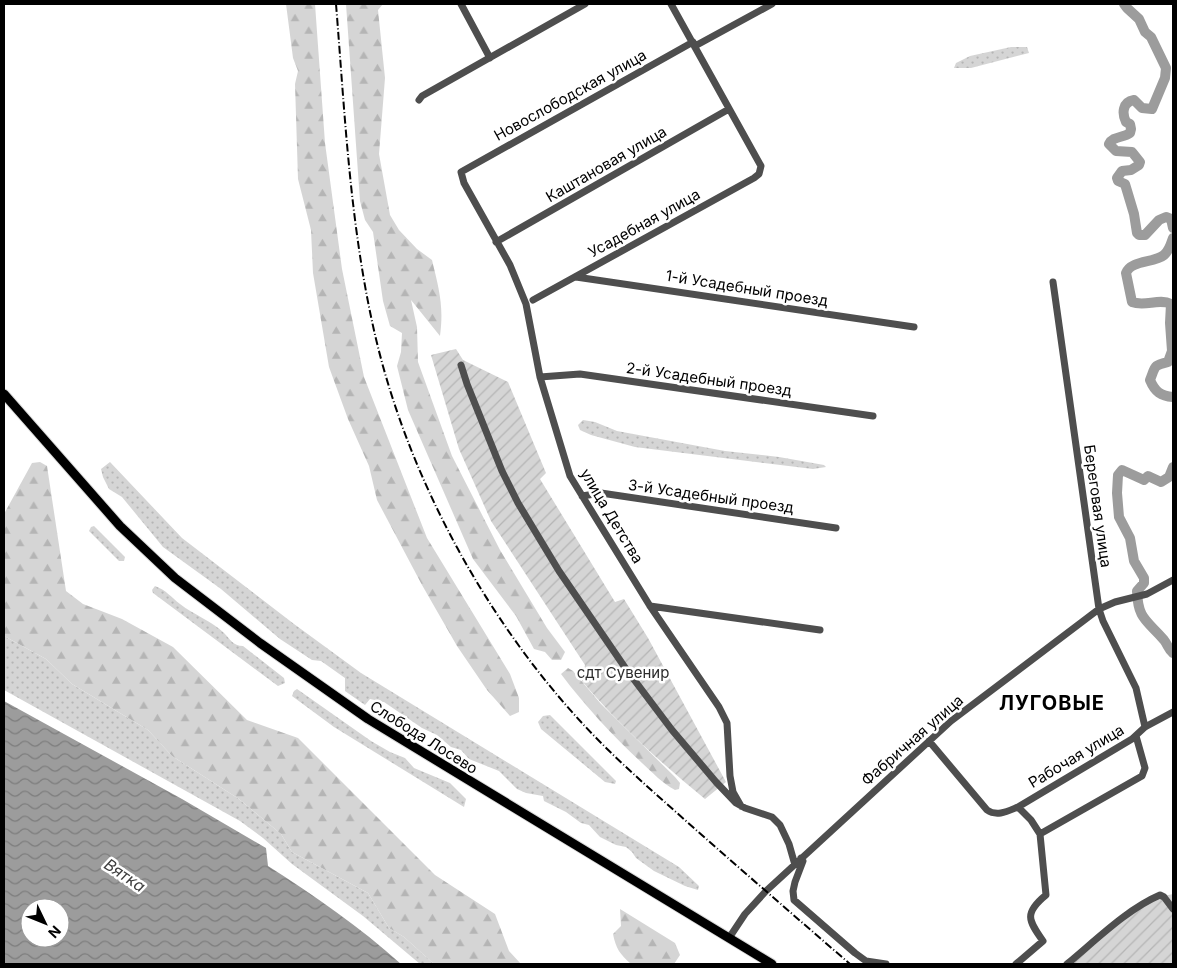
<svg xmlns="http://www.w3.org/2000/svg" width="1177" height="968" viewBox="0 0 1177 968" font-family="Inter,sans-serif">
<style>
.grass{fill:url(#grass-dots)}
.forest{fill:url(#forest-firs)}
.garden{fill:url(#garden-furrows)}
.water{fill:url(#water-waves);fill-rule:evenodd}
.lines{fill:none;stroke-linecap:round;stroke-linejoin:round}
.river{stroke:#9c9c9c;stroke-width:10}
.major-casing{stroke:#dbdbdb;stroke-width:11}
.minor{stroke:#4e4e4e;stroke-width:7}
.major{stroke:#000;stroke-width:9}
.rail{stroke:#000;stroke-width:2;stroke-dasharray:8 2.5 1 2.5;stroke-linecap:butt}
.labels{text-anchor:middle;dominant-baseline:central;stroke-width:5;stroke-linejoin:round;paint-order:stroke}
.street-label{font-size:15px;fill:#000;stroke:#fff}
.park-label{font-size:15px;fill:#2c2c2c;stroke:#fff}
.water-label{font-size:16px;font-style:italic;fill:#3d3d3d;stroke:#fff}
.district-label{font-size:20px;font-weight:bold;letter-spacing:1px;fill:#000;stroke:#fff}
</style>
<defs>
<pattern id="grass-dots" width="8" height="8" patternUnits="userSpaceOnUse" patternTransform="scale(1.25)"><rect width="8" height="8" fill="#d5d5d5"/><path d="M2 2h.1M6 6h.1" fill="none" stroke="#b5b5b5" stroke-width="1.8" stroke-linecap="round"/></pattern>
<pattern id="forest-firs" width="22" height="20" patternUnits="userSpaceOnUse" patternTransform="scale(1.25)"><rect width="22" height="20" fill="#d5d5d5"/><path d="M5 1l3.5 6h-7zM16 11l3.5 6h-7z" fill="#b5b5b5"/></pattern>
<pattern id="garden-furrows" width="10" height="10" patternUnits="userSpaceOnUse" patternTransform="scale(1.25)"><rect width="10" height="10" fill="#d5d5d5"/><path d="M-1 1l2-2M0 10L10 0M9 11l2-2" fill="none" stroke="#b5b5b5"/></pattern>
<pattern id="water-waves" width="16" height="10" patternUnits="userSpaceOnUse" patternTransform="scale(1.25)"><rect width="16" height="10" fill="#9c9c9c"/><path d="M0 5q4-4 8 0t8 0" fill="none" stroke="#7d7d7d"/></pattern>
</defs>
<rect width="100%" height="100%" fill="#fff"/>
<!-- grass -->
<path class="grass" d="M1011 47H1027L1029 53 971 68H954L956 63 970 56Z
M583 420 595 422 617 431 725 451 779 457 824 465 826 467 813 469 635 447 591 435 580 430 578 425Z
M110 462 182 538 294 624 361 673 679 867 699 886 698 890 685 886 654 871 636 858 632 852 626 847 616 845 600 837 589 825 581 823 566 812 544 801 543 796 526 793 517 789 499 771 469 759 461 750 451 747 437 735 422 728 384 702 370 699 365 705 345 691V678L321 661 312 660 280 639 221 589 163 547 122 497 109 489 103 477 101 469Z
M94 526 125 557 124 561H119L89 531 91 527Z
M155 586C166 590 171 597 180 604 194 615 212 621 224 633 230 639 233 646 243 646L284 678 285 683 278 686 153 593 152 590Z
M4 636 46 659 72 684 148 730 172 756 239 799 281 834 292 852 368 893 389 928 404 937 434 964H420L363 916 292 864 263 838 240 821 4 690Z
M297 689 371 741 390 752 405 758 414 768 450 783 466 799 464 807 334 727 292 696 294 691Z
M550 715 616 781 615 784 605 782 541 729 538 722 543 716Z"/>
<!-- forest -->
<path class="forest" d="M286 4H315L325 143 342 269 364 377 427 538 510 674 519 698V712L510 716 487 690 457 646 422 585 377 500 369 466 348 419 329 367 313 273 311 230 298 179 295 84 298 71 293 58Z
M346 4H383L378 10 385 78 379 154 390 215 399 230 417 249 432 260C439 289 444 306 440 336L411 300 417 327 418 362 452 456 500 550 547 628 565 652 561 660H552L545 652 534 649 516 616 473 559 408 410 397 366 401 352 402 333 390 326 383 301 373 232 365 220 360 201Z
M40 462 47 466 66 591 83 604 122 619 173 647 247 720 298 738 435 875 495 914 509 951 521 964H434L404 937 389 928 368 893 292 852 281 834 239 799 172 756 148 730 72 684 46 659 4 636V514L32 463Z
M568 668 573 671 601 704 675 777 680 783 679 789 675 790C662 783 653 773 642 763 613 736 585 706 561 674Z
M620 909 675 943 680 955 674 964H631C620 954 616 949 613 934L621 926Z"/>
<!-- garden -->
<path class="garden" d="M456 349 463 360 508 382 546 473 540 479 615 602 624 599 648 638 726 782 705 799C661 763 619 725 582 681L585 665 491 521 459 449 431 355Z
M1173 894V964H1067L1151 899Z"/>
<!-- water -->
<path class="water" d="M4 701 182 799 266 848 268 866C315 896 360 927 401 964H4ZM30 908H60V938H30Z"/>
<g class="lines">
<!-- river -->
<path class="river" d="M1124 4 1127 8 1139 19 1145 32 1151 37 1166 68 1165 78 1152 109 1142 108 1134 100C1122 102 1122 114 1126 122L1130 124 1131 129 1130 133C1123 138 1113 136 1109 144L1116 151 1132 152 1140 162 1139 165 1131 170 1122 171 1117 178 1118 181 1125 184 1134 214 1137 233 1139 235H1145L1159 220 1166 217 1171 219 1173 228
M1173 238C1171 244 1169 251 1164 255 1154 263 1131 260 1126 273L1132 302C1145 307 1159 298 1171 304L1170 323 1172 351 1168 362C1153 366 1156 365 1150 380 1155 392 1161 396 1173 397
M1173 467 1169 477 1161 482 1148 476 1144 480 1122 470 1118 475 1117 493 1119 517 1130 538 1134 561 1144 578V583L1137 591C1138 620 1147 620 1164 640 1168 645 1168 649 1173 653"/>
<defs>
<path id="major" d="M4 394 120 526 175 578 260 643 368 719 772 964"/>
</defs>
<!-- major casing -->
<use href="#major" class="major-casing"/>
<!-- minor -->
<path class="minor" d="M461 4 490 58
M693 42 461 172 464 183 510 265 526 304 540 377 570 476 650 606 719 707 727 723 730 776 733 792 741 806
M695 46 772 4
M419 100 422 96 585 4
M496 242 729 109
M576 277 914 327
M1053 282 1099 609 1103 621 1136 688 1145 727
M533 300 754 178 759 174 761 166 671 4
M461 365 467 384 502 471 518 503 559 571 626 669 672 730 716 782 736 803 745 808 772 817 780 825 789 844 795 865
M540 377 580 374 873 416
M582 496 601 493 836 528
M650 606 820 630
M929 741 987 810C997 817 1008 811 1018 807L1031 820 1040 834 1046 895C1024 913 1028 920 1043 941L1016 964
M1018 807 1132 739 1145 727 1173 712
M1040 834 1142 776 1145 768 1136 736
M801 858 803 861 795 882 793 891 794 900 855 953 866 961 886 964
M729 938 745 914 766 891 951 721 1099 609 1115 602 1147 594 1173 580
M1067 964C1095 941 1127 909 1160 895L1164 897 1173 909"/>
<!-- major -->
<use href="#major" class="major"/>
<!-- rail -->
<path class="rail" d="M336 4C345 115 350 229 376 339 409 478 485 618 582 723 617 761 656 794 695 829 746 874 798 919 850 964"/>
</g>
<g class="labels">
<!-- street labels -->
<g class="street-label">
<text transform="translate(570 95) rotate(-29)">Новослободская улица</text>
<text transform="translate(606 164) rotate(-30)">Каштановая улица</text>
<text transform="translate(644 223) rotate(-29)">Усадебная улица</text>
<text transform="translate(747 288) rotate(9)">1-й Усадебный проезд</text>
<text transform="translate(709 379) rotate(8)">2-й Усадебный проезд</text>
<text transform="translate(711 496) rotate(8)">3-й Усадебный проезд</text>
<text transform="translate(1098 506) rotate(82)">Береговая улица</text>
<text transform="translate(612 516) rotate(59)">улица Детства</text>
<text transform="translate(424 737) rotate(32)">Слобода Лосево</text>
<text transform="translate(912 740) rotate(-41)">Фабричная улица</text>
<text transform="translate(1076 756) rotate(-31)">Рабочая улица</text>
</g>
<!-- park labels -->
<g class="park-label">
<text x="623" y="672">сдт Сувенир</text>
</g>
<!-- water labels -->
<g class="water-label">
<text transform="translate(125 875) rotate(34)">Вятка</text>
</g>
<!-- district labels -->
<g class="district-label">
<text x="1052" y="703">ЛУГОВЫЕ</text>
</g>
</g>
<!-- border -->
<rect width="1177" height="968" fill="none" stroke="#000000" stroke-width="10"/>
<!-- north arrow -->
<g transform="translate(45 923) rotate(133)"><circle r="24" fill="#ffffff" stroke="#999999"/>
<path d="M0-4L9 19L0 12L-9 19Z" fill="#000000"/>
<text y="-8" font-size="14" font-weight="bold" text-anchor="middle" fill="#000000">N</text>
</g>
</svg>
